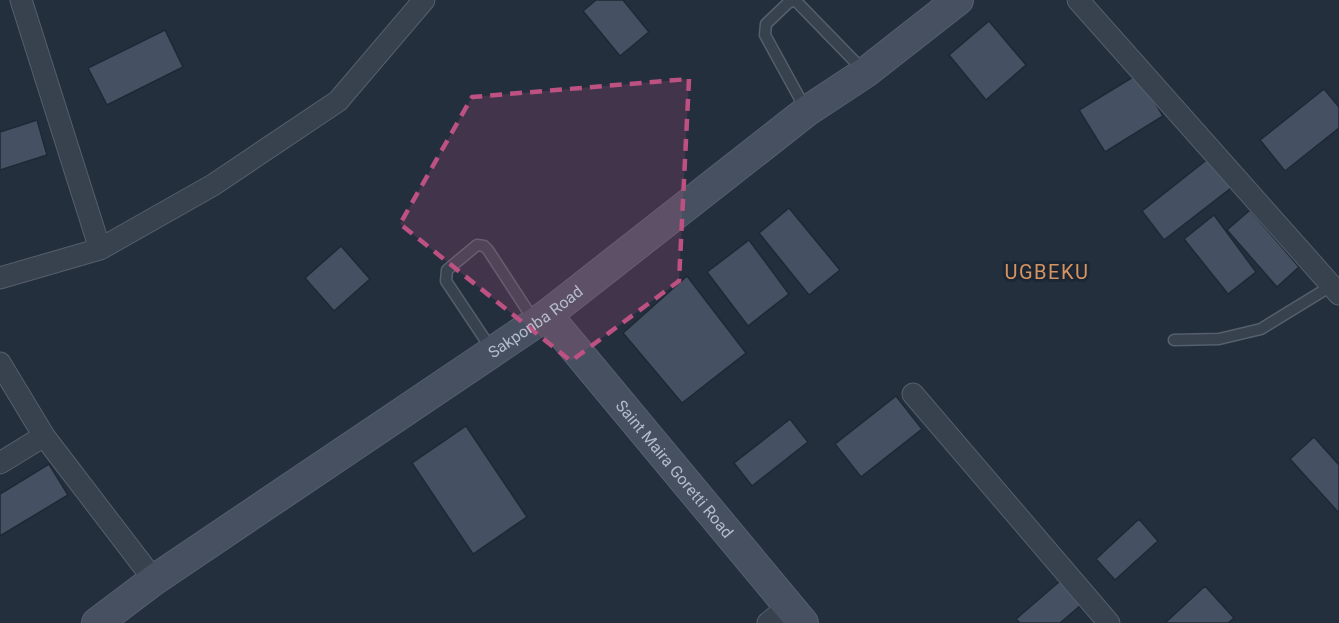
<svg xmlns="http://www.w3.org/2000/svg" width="1339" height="623" viewBox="0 0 1339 623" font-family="Roboto,sans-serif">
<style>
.building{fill:#455162;stroke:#1f2835;stroke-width:1.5}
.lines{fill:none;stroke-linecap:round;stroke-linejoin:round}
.lane-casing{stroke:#565f6c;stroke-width:13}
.street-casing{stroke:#565f6c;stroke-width:23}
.secondary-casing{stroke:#565f6c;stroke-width:32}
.lane{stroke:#38414e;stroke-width:10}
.street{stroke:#38414e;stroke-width:21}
.secondary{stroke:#465061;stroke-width:30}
.marked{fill:#bd5182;fill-opacity:0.2;stroke:#bd5182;stroke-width:4.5;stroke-dasharray:12 8;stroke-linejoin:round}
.labels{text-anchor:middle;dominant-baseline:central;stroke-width:6;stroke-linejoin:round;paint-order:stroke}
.street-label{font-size:16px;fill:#b4bcc9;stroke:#1d2633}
.quarter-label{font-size:20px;letter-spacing:1.5px;fill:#d59563;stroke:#1d2633}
</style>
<rect width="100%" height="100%" fill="#242f3e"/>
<!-- building -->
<path class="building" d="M596 0H623L649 32 620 56 583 11Z
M989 21 1026 65 986 100 949 55Z
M165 30 183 67 107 105 88 68Z
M1138 74 1163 116 1105 152 1079 110Z
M1324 89 1339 107V128L1285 171 1260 140Z
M37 120 47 155 0 170V132Z
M1209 158 1231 188 1164 240 1142 211Z
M789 208 840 270 809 295 759 233Z
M1250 210 1299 267 1277 287 1227 230Z
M1214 215 1256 272 1228 294 1184 239Z
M749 240 789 294 748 326 707 272Z
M341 246 370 279 334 311 305 278Z
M687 276 746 353 682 403 623 333Z
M896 396 922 429 861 477 835 444Z
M790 419 808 442 752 486 734 463Z
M466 426 527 517 473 554 412 463Z
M1314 437 1339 465V513L1290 459Z
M49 464 68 495 0 536V494Z
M1139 519 1158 541 1115 580 1096 559Z
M1060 581 1081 605 1060 623H1020L1016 619Z
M1205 586 1234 618 1228 623H1165Z"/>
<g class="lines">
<defs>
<path id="lane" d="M795 0 788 3 766 24 765 35 805 108
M795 0 864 71
M1174 340 1219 339 1261 329 1331 286
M492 350 446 281 447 270 477 245 484 246 488 250 535 322"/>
<path id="street" d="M21 0 100 249
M1078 0 1339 294
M0 278 100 249 213 185 338 101 424 0
M0 363 44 436 154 580
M913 394 1109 623
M0 463 44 436
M768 623 789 606"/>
<g id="secondary">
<path id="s1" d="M547 315 803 623"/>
<path id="s2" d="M97 623 154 580 547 315 807 111 866 72 958 0"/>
</g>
</defs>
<!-- lane casing -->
<use href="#lane" class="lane-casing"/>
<!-- street casing -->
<use href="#street" class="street-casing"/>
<!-- secondary casing -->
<use href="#secondary" class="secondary-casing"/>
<!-- lane -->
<use href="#lane" class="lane"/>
<!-- street -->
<use href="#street" class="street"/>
<!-- secondary -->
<use href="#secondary" class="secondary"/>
</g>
<!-- marked area -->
<path class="marked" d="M689 79 679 281 571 361 400 224 472 97Z"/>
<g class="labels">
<!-- street labels -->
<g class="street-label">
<text stroke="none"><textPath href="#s2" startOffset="532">Sakponba Road</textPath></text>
<text stroke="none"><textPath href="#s1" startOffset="200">Saint Maira Goretti Road</textPath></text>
</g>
<!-- quarter labels -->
<g class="quarter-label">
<text x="1047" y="272">UGBEKU</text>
</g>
</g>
</svg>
